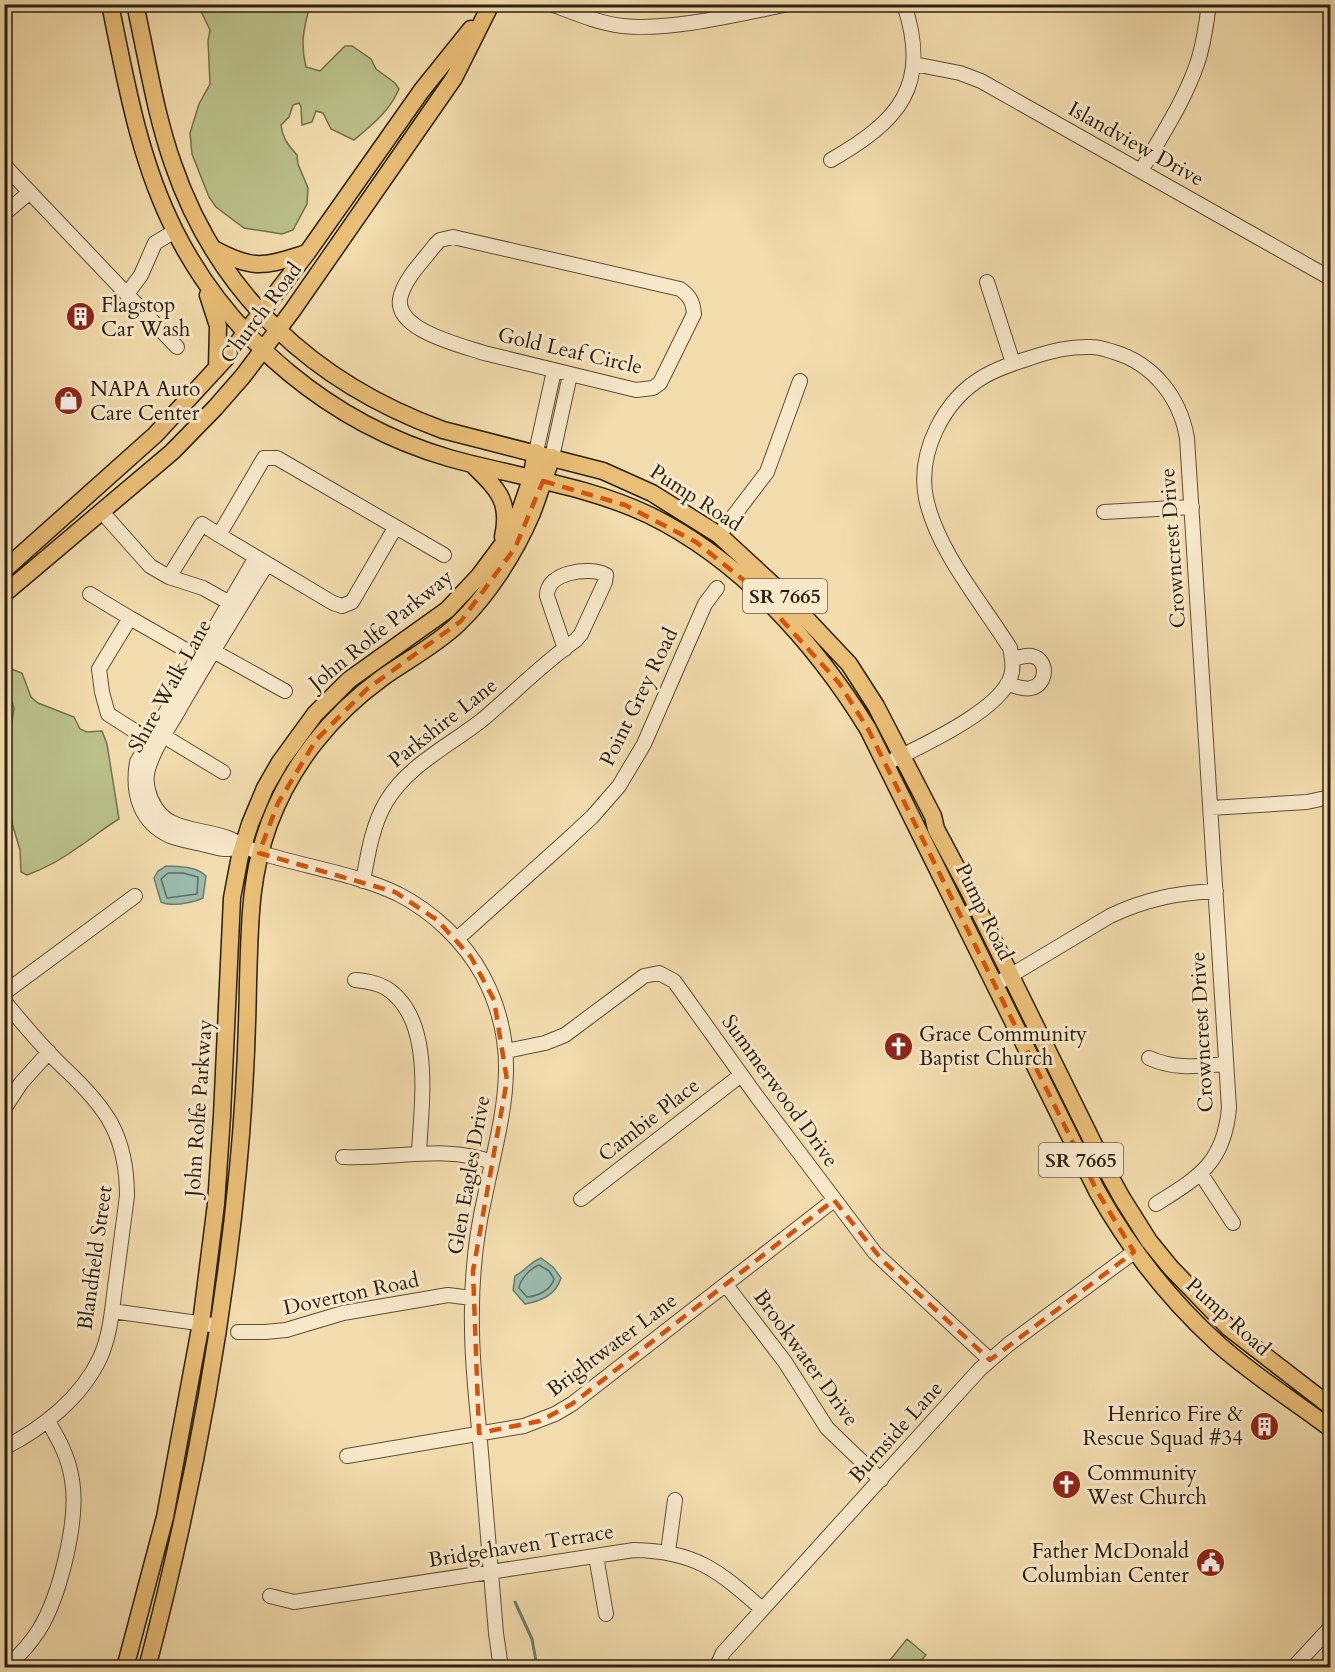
<svg xmlns="http://www.w3.org/2000/svg" width="1335" height="1672" viewBox="0 0 1335 1672" font-family="Cardo,serif">
<style>
.green{fill:#bac08a;stroke:#72704e;stroke-width:1.5}
.water{fill:#9bbbad;stroke:#6e7d6f;stroke-width:1.5}
.lines{fill:none;stroke-linecap:round;stroke-linejoin:round}
.shore{stroke:#636e60;stroke-width:1.5}
.stream{stroke:#6e7d6f;stroke-width:3}
.minor-casing{stroke:#5d4f39;stroke-width:16}
.major-casing{stroke:#2b2012;stroke-width:19}
.minor{stroke:#f7e8ca;stroke-width:14}
.major{stroke:#e9be76;stroke-width:16}
.marked{fill:none;stroke:#d5530d;stroke-width:4.5;stroke-dasharray:12 8;stroke-linejoin:round}
.labels{text-anchor:middle;dominant-baseline:central;stroke-width:6;stroke-linejoin:round;paint-order:stroke}
.shield{fill:#f7e8ca;stroke:#685c49;stroke-width:1.5}
.shield-label{font-size:20px;font-weight:bold;fill:#2b2012}
.street-label{font-size:21px;fill:#2b2012;stroke:#f7e8ca}
.poi-label{font-size:21px;fill:#2b2012;stroke:#f7e8ca;text-anchor:start}
</style>
<rect width="100%" height="100%" fill="#f2dcad"/>
<filter id="stains"><feTurbulence type="fractalNoise" baseFrequency=".00333" numOctaves="4"/><feColorMatrix values="0 0 0 0 .2 0 0 0 0 .09 0 0 0 0 .02 0 0 0 .5 -.17"/></filter>
<radialGradient id="worn" r=".72"><stop offset=".6" stop-color="#630" stop-opacity="0"/><stop offset="1" stop-color="#630" stop-opacity=".3"/></radialGradient>
<!-- green -->
<path class="green" d="M198 5H310C304 28 300 42 306 67L320 71 345 46H352L371 59 376 69 395 83 399 89C389 112 372 125 354 140L331 129 323 113 316 111 312 122 302 125 301 107 299 103 293 105 289 117 281 125C283 139 288 145 297 155L298 164 308 188 307 204 293 230 282 234 244 228 216 207 209 197 192 154 190 133 199 104 210 84 208 41 210 30Z
M11 669 22 673 31 697 38 703 74 717 80 729 87 732 102 731 107 744 119 819C105 827 94 837 80 846 64 858 46 868 27 875L21 872 20 850 12 823 7 789 8 777 5 740 11 727 14 708 5 680V673Z
M907 1639 926 1655 915 1667H889L886 1665Z"/>
<!-- water -->
<path class="water" d="M166 866C180 867 196 866 206 876L203 898C192 903 171 907 161 902L154 878 158 871Z
M541 1258 553 1267 561 1278C556 1295 541 1301 525 1304L513 1290 515 1276C525 1271 530 1262 541 1258Z"/>
<g class="lines">
<!-- shore -->
<path class="shore" d="M168 873H183L198 877 197 894 167 898 161 879Z
M539 1265 549 1271 554 1279C551 1290 538 1296 527 1297L519 1288C520 1280 530 1268 539 1265Z"/>
<!-- stream -->
<path class="stream" d="M515 1602 532 1639 536 1661 548 1668"/>
<defs>
<path id="minor" d="M551 4C575 13 598 23 623 26 672 31 739 14 789 4
M914 64 960 73 981 81 1330 278
M831 160C899 121 931 86 904 4
M4 165 177 347
M1141 171C1161 136 1184 102 1197 64 1204 44 1206 25 1209 4
M4 214 30 192
M453 237 680 289C690 296 693 302 694 314L660 383 653 388 636 390 484 353C460 345 390 329 401 295 406 277 424 260 435 245L440 240Z
M987 282 1013 363
M127 294 141 275 155 243 175 231
M536 452 554 371
M552 457 570 375
M102 512 150 566 169 577 203 588 237 607
M1104 512 1192 507
M395 528 352 602 342 606 333 603 219 535 264 458H277L444 555
M719 535 767 472 800 381
M267 564C237 611 209 658 181 706 172 723 159 740 152 758 147 770 145 778 148 790 151 803 159 816 171 822 188 831 210 831 228 838 238 842 247 849 258 852 304 867 354 873 398 894 433 912 464 941 483 976 524 1053 501 1117 485 1196 475 1239 471 1283 472 1328 472 1366 477 1403 480 1441 485 1505 491 1569 496 1633L501 1668
M169 577 202 524 219 535
M90 594 130 618
M206 647 285 691
M1007 684C1015 686 1024 690 1031 688 1047 685 1049 660 1032 656 1026 655 1018 658 1013 658
M157 732 223 772
M155 744 108 714 102 692 99 669 130 618 205 661
M885 764C917 748 1001 711 1011 676 1014 667 1012 657 1010 648 982 603 937 551 926 498 917 452 944 400 983 377 998 368 1014 363 1030 358 1051 351 1070 346 1092 347 1100 347 1107 350 1114 352 1154 364 1180 398 1187 438L1229 1108C1224 1163 1199 1177 1156 1204
M1211 808 1307 802 1330 797
M242 847C224 852 215 847 197 843 188 841 178 839 170 836 139 822 132 792 137 762L256 557
M363 881C368 854 372 826 386 802 408 765 449 746 482 720 513 694 543 663 576 640L581 634 605 582 606 575C590 566 546 572 547 596L565 649
M457 939 565 842 592 817 619 786 644 744 705 604 717 588
M355 980C365 981 376 982 386 988 435 1019 421 1105 419 1153
M1003 980 1110 916C1146 899 1176 893 1216 891
M4 993 135 896
M4 1001C23 1024 42 1047 63 1067 106 1107 127 1135 127 1196 123 1226 119 1257 115 1287 112 1311 110 1336 100 1358 81 1398 43 1428 4 1448
M506 1051 545 1043 565 1035 644 976 659 973 674 981 758 1098 875 1253 990 1360
M1149 1058C1176 1070 1198 1066 1226 1064
M4 1109 21 1083 49 1052
M343 1157C393 1160 444 1144 492 1162
M1201 1174 1233 1223
M581 1199 741 1075
M726 1285 785 1362 827 1428 881 1480
M112 1311 219 1326
M238 1332H265L286 1330 343 1313 448 1295 472 1298
M347 1456 524 1426 555 1414 572 1404 834 1200
M668 1552 675 1500
M596 1556 606 1614
M270 1596 294 1602 307 1600 634 1550C695 1551 718 1570 762 1609
M6 1668C19 1656 30 1644 39 1630 60 1596 79 1519 72 1480 69 1458 59 1440 48 1421
M716 1668 723 1653 980 1369 1009 1344 1134 1252
M1293 1668 1330 1628"/>
<path id="major" d="M110 4C126 82 139 160 175 231 230 340 332 424 449 458 516 477 586 485 649 515 741 560 815 643 868 729L1097 1191C1129 1248 1168 1298 1216 1342 1251 1374 1293 1400 1330 1428
M135 4C147 58 155 113 173 164 218 295 314 383 443 430L603 471 652 493 719 535 783 594 849 664 876 706 933 816 936 829 969 891 1106 1169 1122 1198 1149 1241 1171 1268 1229 1328 1330 1406
M214 249C255 271 264 266 307 253
M208 295 218 326 217 368
M472 464C497 489 511 500 503 537
M4 570 155 435 226 358 307 253 422 90 471 29
M4 594 172 452 215 408 243 376 292 311 454 78 491 4
M125 1668 165 1517 201 1323 216 1204 222 1116 232 898 240 856 250 824 265 788 280 762 315 714 349 680 447 610 479 576 511 533 516 523 531 479 536 452
M147 1668C190 1504 222 1337 238 1169 244 1107 247 1044 248 982 250 925 249 879 269 824 291 765 331 715 382 678 407 660 435 646 458 624 489 594 515 553 532 513 539 495 545 475 552 457"/>
</defs>
<!-- minor casing -->
<use href="#minor" class="minor-casing"/>
<!-- major casing -->
<use href="#major" class="major-casing"/>
<!-- minor -->
<use href="#minor" class="minor"/>
<!-- major -->
<use href="#major" class="major"/>
</g>
<!-- marked area -->
<path class="marked" d="M543 481 625 505 696 542 751 586 839 683 868 729 1097 1191 1134 1252 990 1360 882 1260 834 1200 572 1404 540 1421 479 1433 473 1271 507 1080 494 1000 471 957 437 920 395 892 259 853 278 803 316 740 367 689 461 621 515 548Z"/>
<!-- icons -->
<defs>
<symbol id="building-disc" viewBox="-11 -11 22 22"><circle r="9.5" fill="#8f2418" stroke="#f7e8ca"/><path d="M-4-6H4V6H1V3H-1V6H-4ZM-2.5-4.3h1.7v1.8h-1.7ZM.8-4.3h1.7v1.8H.8ZM-2.5-1h1.7V.8h-1.7ZM.8-1h1.7V.8H.8Z" fill="#fff"/></symbol>
<symbol id="shop-disc" viewBox="-11 -11 22 22"><circle r="9.5" fill="#8f2418" stroke="#f7e8ca"/><path d="M-5-2.5h2.3a2.7 3.5 0 0 1 5.4 0H5L5.5 6h-11ZM-1.5-2.5h3a1.5 2.3 0 0 0-3 0Z" fill="#fff"/></symbol>
<symbol id="church-disc" viewBox="-11 -11 22 22"><circle r="9.5" fill="#8f2418" stroke="#f7e8ca"/><path d="M-1.2-6h2.4v3.5h3.3v2.4h-3.3V6h-2.4V-.1h-3.3v-2.4h3.3Z" fill="#fff"/></symbol>
<symbol id="civic-disc" viewBox="-11 -11 22 22"><circle r="9.5" fill="#8f2418" stroke="#f7e8ca"/><path d="M-.6-6.5H3V-4.5H.6V-3L4-1V1h2V6H-6V1h2V-1L-.6-3ZM-1.2 2.5V6h2.4V2.5Z" fill="#fff"/></symbol>
</defs>
<g fill-rule="evenodd">
<use href="#building-disc" x="64" y="300" width="33" height="33"/>
<use href="#shop-disc" x="52" y="384" width="33" height="33"/>
<use href="#church-disc" x="882" y="1030" width="33" height="33"/>
<use href="#building-disc" x="1248" y="1410" width="33" height="33"/>
<use href="#church-disc" x="1050" y="1468" width="33" height="33"/>
<use href="#civic-disc" x="1194" y="1546" width="33" height="33"/>
</g>
<g class="labels">
<!-- shield labels -->
<g class="shield">
<rect x="743" y="579" width="84" height="34" rx="4.5"/>
<rect x="1039" y="1143" width="84" height="34" rx="4.5"/>
</g>
<g class="shield-label">
<text x="785" y="596">SR 7665</text>
<text x="1081" y="1160">SR 7665</text>
</g>
<!-- street labels -->
<g class="street-label">
<text transform="translate(1136 144) rotate(29)">Islandview Drive</text>
<text transform="translate(261 313) rotate(-53)">Church Road</text>
<text transform="translate(570 351) rotate(13)">Gold Leaf Circle</text>
<text transform="translate(696 498) rotate(33)">Pump Road</text>
<text transform="translate(1173 548) rotate(-94)">Crowncrest Drive</text>
<text transform="translate(381 630) rotate(-39)">John Rolfe Parkway</text>
<text transform="translate(170 686) rotate(-61)">Shire Walk Lane</text>
<text transform="translate(639 697) rotate(-64)">Point Grey Road</text>
<text transform="translate(443 723) rotate(-38)">Parkshire Lane</text>
<text transform="translate(984 912) rotate(64)">Pump Road</text>
<text transform="translate(1202 1032) rotate(-93)">Crowncrest Drive</text>
<text transform="translate(780 1091) rotate(54)">Summerwood Drive</text>
<text transform="translate(199 1108) rotate(-86)">John Rolfe Parkway</text>
<text transform="translate(649 1120) rotate(-38)">Cambie Place</text>
<text transform="translate(469 1175) rotate(-80)">Glen Eagles Drive</text>
<text transform="translate(95 1258) rotate(-82)">Blandfield Street</text>
<text transform="translate(351 1294) rotate(-12)">Doverton Road</text>
<text transform="translate(1228 1317) rotate(42)">Pump Road</text>
<text transform="translate(612 1345) rotate(-37)">Brightwater Lane</text>
<text transform="translate(806 1358) rotate(54)">Brookwater Drive</text>
<text transform="translate(896 1432) rotate(-48)">Burnside Lane</text>
<text transform="translate(521 1546) rotate(-9)">Bridgehaven Terrace</text>
</g>
<!-- poi labels -->
<g class="poi-label">
<text x="101" y="305">Flagstop<tspan x="101" dy="24">Car Wash</tspan></text>
<text x="90" y="389">NAPA Auto<tspan x="90" dy="24">Care Center</tspan></text>
<text x="919" y="1034">Grace Community<tspan x="919" dy="24">Baptist Church</tspan></text>
<text x="1243" y="1414" text-anchor="end">Henrico Fire &amp;<tspan x="1243" dy="24">Rescue Squad #34</tspan></text>
<text x="1087" y="1473">Community<tspan x="1087" dy="24">West Church</tspan></text>
<text x="1189" y="1551" text-anchor="end">Father McDonald<tspan x="1189" dy="24">Columbian Center</tspan></text>
</g>
</g>
<!-- margin -->
<rect width="1335" height="1672" fill="none" stroke="#f2dcad" stroke-width="24"/>
<rect x="6" y="6" width="1323" height="1660" fill="none" stroke="#2b2012" stroke-width="3"/>
<rect x="12" y="12" width="1311" height="1648" fill="none" stroke="#2b2012" stroke-width="1.5"/>
<rect width="100%" height="100%" filter="url(#stains)"/>
<rect width="100%" height="100%" fill="url(#worn)"/>
</svg>
